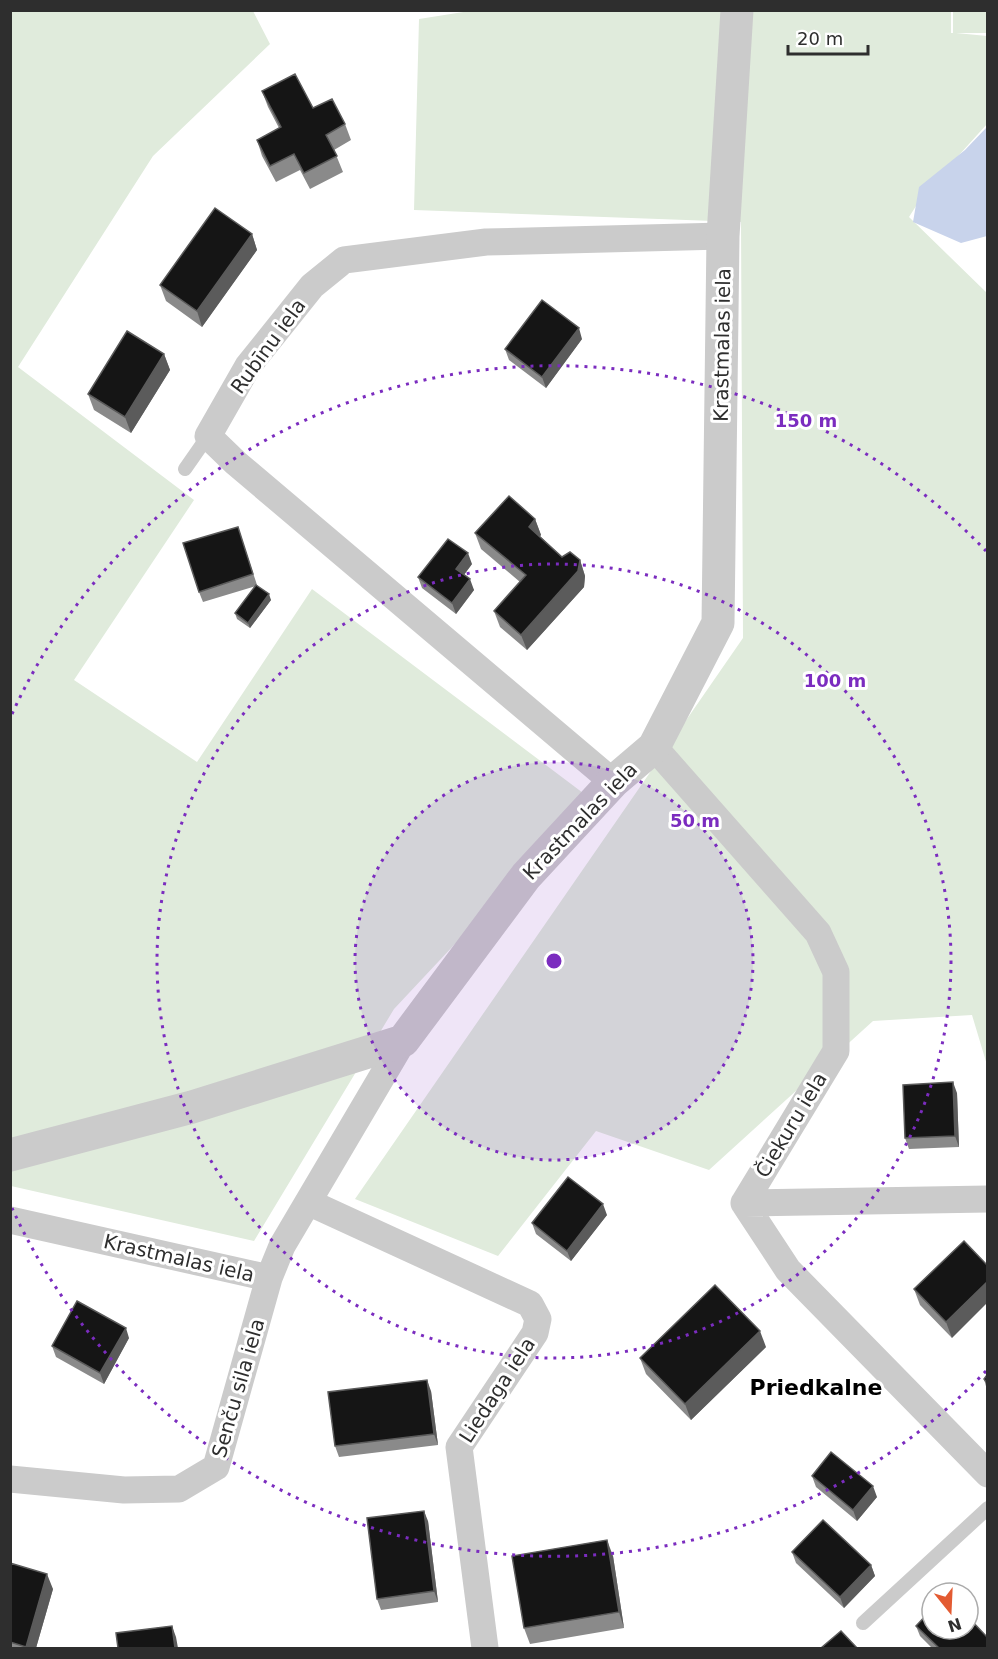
<svg xmlns="http://www.w3.org/2000/svg" width="998" height="1659" viewBox="0 0 998 1659" font-family="'DejaVu Sans',sans-serif">
<style>
.green{fill:#e0ebdc}
.water{fill:#c8d3eb}
.lines{fill:none;stroke-linecap:round;stroke-linejoin:round}
.service{stroke:#cbcbcb;stroke-width:14}
.minor{stroke:#cbcbcb;stroke-width:27}
.tertiary{stroke:#cbcbcb;stroke-width:33}
.wall{fill:#8a8a8a}
.shaded-wall{fill:#5b5b5b}
.building{fill:#151515;stroke:#5b5b5b;stroke-width:1.5}
.ring{fill:none;stroke:#7b2cbf;stroke-width:3;stroke-dasharray:3 6}
.labels{text-anchor:middle;dominant-baseline:central;stroke-width:6;stroke-linejoin:round;paint-order:stroke}
.street-label{font-size:20px;fill:#2e2e2e;stroke:#fff}
.quarter-label{font-size:22px;font-weight:bold;fill:#000;stroke:#fff}
.centre{fill:#7b2cbf;stroke:#fff;stroke-width:3}
.ring-label{font-size:18px;text-anchor:middle;font-weight:bold;fill:#7b2cbf;stroke:#fff;stroke-width:6;stroke-linejoin:round;paint-order:stroke}
</style>
<rect width="100%" height="100%" fill="#fff"/>
<!-- green -->
<path class="green" d="M476 10H951V33H953V11H987V33H956L987 36V124L923 195 909 217 987 293V1065L972 1015 873 1021 709 1170 596 1131 498 1256 355 1199 743 638 741 222 414 210 419 19Z
M11 11H253L270 44 153 156 18 367 194 500 74 680 197 762 312 589 591 799 394 1009 254 1241 11 1186Z"/>
<!-- water -->
<path class="water" d="M987 127V236L961 243 913 222 919 187 965 150Z"/>
<g class="lines">
<!-- service -->
<path class="service" d="M185 469 208 436
M863 1623 988 1508"/>
<!-- minor -->
<path class="minor" d="M654 747 818 933 836 972V1051L744 1203
M613 782 236 463 208 436 248 366 312 286 344 260 486 242 723 236
M308 1202 530 1304 538 1319 535 1333 459 1447 485 1648
M744 1203 788 1270 988 1474
M744 1203 988 1199
M10 1220 269 1278 282 1246 403 1041
M10 1479 124 1490 179 1489 216 1467 269 1278"/>
<!-- tertiary -->
<path class="tertiary" d="M10 1155 192 1107 403 1041 526 876 613 782 654 747 718 623 723 236 737 10"/>
</g>
<!-- wall -->
<path class="wall" d="M262 91 313 108 345 124 351 140 334 150 343 172 310 189 300 170 276 182 262 156 257 140 279 128 268 107Z
M252 234 257 250 202 327 166 301 160 285Z
M582 339 546 388 509 360 505 349Z
M164 354 170 370 131 433 94 410 88 394Z
M535 519 541 535 540 536 562 557 580 560 585 576 584 587 527 650 500 627 494 611 520 582 481 549 475 533Z
M238 527 257 585 271 600 250 628 237 619 235 613 256 586 203 602 199 592Z
M472 564 464 575 474 590 456 614 422 588 418 577Z
M957 1093 959 1147 909 1149 905 1138Z
M607 1215 571 1261 536 1234 532 1223Z
M964 1241 952 1338 920 1305 914 1289Z
M129 1338 104 1384 56 1357 52 1346Z
M766 1347 691 1420 646 1374 640 1358Z
M987 1375V1390L984 1379Z
M431 1391 438 1445 339 1457 335 1446Z
M812 1476 877 1497 857 1521 816 1487Z
M428 1521 438 1602 381 1610 377 1599Z
M792 1552 871 1565 875 1576 844 1608 796 1563Z
M613 1556 624 1628 530 1644 524 1628Z
M10 1563 53 1589 36 1648H10Z
M916 1626 987 1648H932L920 1636Z"/>
<!-- shaded-wall -->
<path class="shaded-wall" d="M252 234 257 250 202 327 197 311Z
M579 328 582 339 546 388 542 377Z
M164 354 170 370 131 433 125 417Z
M535 519 541 535 535 542 529 527Z
M468 553 472 564 460 580 456 569Z
M580 560 585 576 584 587 527 650 521 635Z
M470 579 474 590 456 614 452 603Z
M269 594 271 600 250 628 248 623Z
M953 1082 957 1093 959 1147 955 1136Z
M603 1204 607 1215 571 1261 567 1251Z
M987 1282V1303L952 1338 946 1322Z
M126 1328 129 1338 104 1384 100 1373Z
M760 1331 766 1347 691 1420 685 1404Z
M427 1380 431 1391 438 1445 434 1434Z
M873 1486 877 1497 857 1521 853 1510Z
M424 1511 428 1521 438 1602 434 1591Z
M607 1540 613 1556 624 1628 619 1612Z
M871 1565 875 1576 844 1608 840 1597Z
M47 1574 53 1589 36 1648H27L26 1647Z
M172 1626 176 1637 178 1648H175Z"/>
<!-- building -->
<path class="building" d="M295 74 313 108 332 99 345 124 326 135 337 156 304 173 294 154 270 166 257 140 281 127 262 91Z
M215 208 252 234 197 311 160 285Z
M542 300 579 328 542 377 505 349Z
M127 331 164 354 125 417 88 394Z
M509 496 535 519 529 527 562 557 570 552 580 560 578 571 521 635 494 611 526 575 475 533Z
M238 527 253 574 199 592 183 543Z
M448 539 468 553 456 569 470 579 452 603 418 577Z
M256 585 269 594 248 623 235 613Z
M953 1082 955 1136 905 1138 903 1085Z
M568 1177 603 1204 567 1251 532 1223Z
M964 1241 987 1265V1282L946 1322 914 1289Z
M715 1285 760 1331 685 1404 640 1358Z
M77 1301 126 1328 100 1373 52 1346Z
M987 1375V1383L984 1379Z
M427 1380 434 1434 335 1446 328 1392Z
M831 1452 873 1486 853 1510 812 1476Z
M424 1511 434 1591 377 1599 367 1518Z
M823 1520 871 1565 840 1597 792 1552Z
M607 1540 619 1612 524 1628 512 1556Z
M10 1563 47 1574 26 1647 10 1642Z
M932 1609V1629H968V1617L987 1637V1648H939L916 1626Z
M172 1626 175 1648H118L116 1633Z
M841 1631 857 1648H821Z"/>
<!-- distance rings -->
<circle cx="554" cy="961" r="199" fill="#7b2cbf" fill-opacity=".12"/>
<g class="ring">
<circle cx="554" cy="961" r="199"/>
<circle cx="554" cy="961" r="397"/>
<path d="M986 1371A596 596 0 0 1 12 1208M12 714A596 596 0 0 1 986 551"/>
</g>
<g class="labels">
<!-- street labels -->
<g class="street-label">
<text transform="translate(722 345) rotate(-89)">Krastmalas iela</text>
<text transform="translate(268 346) rotate(-54)">Rubīnu iela</text>
<text transform="translate(580 821) rotate(-46)">Krastmalas iela</text>
<text transform="translate(791 1125) rotate(-59)">Čiekuru iela</text>
<text transform="translate(179 1258) rotate(13)">Krastmalas iela</text>
<text transform="translate(238 1388) rotate(-74)">Senču sila iela</text>
<text transform="translate(497 1390) rotate(-57)">Liedaga iela</text>
</g>
<!-- quarter labels -->
<g class="quarter-label">
<text x="816" y="1387">Priedkalne</text>
</g>
</g>
<circle cx="554" cy="961" r="9" class="centre"/>
<g class="ring-label">
<text x="806" y="427">150 m</text>
<text x="835" y="687">100 m</text>
<text x="695" y="827">50 m</text>
</g>
<!-- border -->
<rect width="998" height="1659" fill="none" stroke="#2e2e2e" stroke-width="24"/>
<!-- north arrow -->
<g transform="translate(950 1611) rotate(162)"><circle r="28" fill="#ffffff" stroke="#ababab" stroke-width="1.5"/>
<path d="M0-4.5L10 22L0 15L-10 22Z" fill="#e35b32"/>
<text y="-9" font-size="16" font-weight="bold" text-anchor="middle" fill="#2e2e2e">N</text>
</g>
<!-- scale -->
<path d="M788 45v9h80v-9" fill="none" stroke="#2e2e2e" stroke-width="3"/>
<text x="797" y="45" font-size="18" fill="#2e2e2e" stroke="#ffffff" stroke-width="4.5" paint-order="stroke">20 m</text>
</svg>
